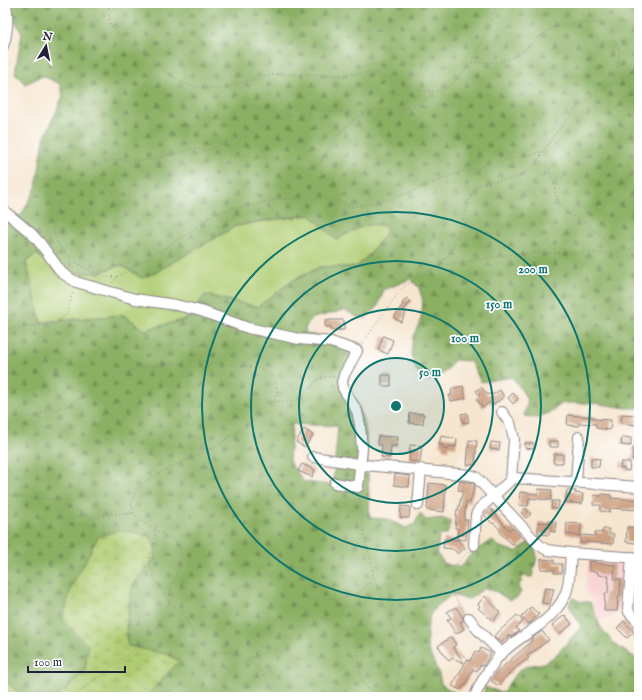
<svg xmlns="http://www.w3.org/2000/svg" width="642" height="700" viewBox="0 0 642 700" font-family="'IM FELL English',serif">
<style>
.built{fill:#f7d0cf}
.green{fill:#afcc72;stroke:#687756}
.forest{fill:url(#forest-firs);stroke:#566950;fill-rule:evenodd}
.wetland{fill:url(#wetland-marsh);stroke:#687756}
.building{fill:#cea183}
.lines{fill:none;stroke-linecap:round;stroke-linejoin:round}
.minor-casing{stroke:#8c8485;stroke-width:12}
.path{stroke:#8c8485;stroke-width:1;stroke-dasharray:1 3;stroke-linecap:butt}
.minor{stroke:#fff;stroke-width:10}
.ring{fill:none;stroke:#0f766e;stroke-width:2}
.centre{fill:#0f766e;stroke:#fff;stroke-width:2}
.ring-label{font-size:12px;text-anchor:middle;font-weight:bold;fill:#0f766e;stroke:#fff;stroke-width:3.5;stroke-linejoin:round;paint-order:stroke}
</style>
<defs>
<pattern id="forest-firs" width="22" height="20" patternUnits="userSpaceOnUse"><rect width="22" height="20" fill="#8bb064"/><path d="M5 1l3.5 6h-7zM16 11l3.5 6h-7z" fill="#718f54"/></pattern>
<pattern id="wetland-marsh" width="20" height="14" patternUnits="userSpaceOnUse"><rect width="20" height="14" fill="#afcc72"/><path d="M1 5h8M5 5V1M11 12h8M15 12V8" fill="none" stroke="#96af64"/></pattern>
</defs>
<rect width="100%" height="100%" fill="#fff"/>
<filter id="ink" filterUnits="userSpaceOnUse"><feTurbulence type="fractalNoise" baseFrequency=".025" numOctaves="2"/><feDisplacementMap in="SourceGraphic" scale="8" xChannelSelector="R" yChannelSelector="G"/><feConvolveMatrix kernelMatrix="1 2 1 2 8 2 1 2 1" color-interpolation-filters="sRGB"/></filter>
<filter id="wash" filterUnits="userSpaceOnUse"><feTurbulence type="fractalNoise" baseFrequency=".012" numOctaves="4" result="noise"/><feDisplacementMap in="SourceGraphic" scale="16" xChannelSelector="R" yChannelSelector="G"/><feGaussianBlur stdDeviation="0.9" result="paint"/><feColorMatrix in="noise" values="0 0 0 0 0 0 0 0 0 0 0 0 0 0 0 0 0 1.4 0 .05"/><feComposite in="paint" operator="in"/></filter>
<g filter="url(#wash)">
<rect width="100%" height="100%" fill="#f6e5cf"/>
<!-- built -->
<path class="built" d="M589 558 624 560 628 565 625 612 597 622 589 609 595 604 585 588Z"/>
<!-- green -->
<path class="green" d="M310 215 337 240C350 231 374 217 389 229L372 252 356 267H320L290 282 258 307 205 295 187 319 145 330 123 315 41 322 26 262 36 254 97 273 121 265 142 278 154 273 236 226 263 221Z"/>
<!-- forest -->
<path class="forest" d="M3 3H639V408H626L595 403H563L550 412 537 418 524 416 528 401 521 389 512 377 481 382 470 361 454 360C446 372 441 379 425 381L416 371 411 355 413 337 421 319 423 301 419 288 410 279 384 290 377 308 365 318 357 317 345 310 313 318 305 328 306 334 362 343 365 351 352 371 346 382 354 399 360 409 366 432 370 518 387 519 406 528 415 524 420 513 426 520 442 518 451 522 447 534 439 536 437 554 445 564 460 567 473 552 492 540 498 546 516 552 529 542C542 554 535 562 532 577L522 576 521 582 518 587 521 592 518 597 509 600 497 592 485 588 469 599 451 595C445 600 437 605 432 612 427 618 425 644 429 652 434 664 439 670 441 684L450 690 467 697H152L150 692 166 675 146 650 128 646 126 633 132 588 142 572 155 559 156 545 88 645 85 671 66 690 55 697H35L20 693 3 680V217L11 223 22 214 36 188 44 139 63 96 60 84 43 76 25 84 15 73 22 34 16 22 3 23ZM310 215 337 240C350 232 374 217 388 229L372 252 356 267H320L290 282 258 307 205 295 187 319 145 330 123 315 41 322 26 262 36 254 59 274 97 273 121 265 142 278 154 273 236 226 263 221ZM292 424 338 426 333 485 304 482 289 461Z
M572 598 582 602H590L601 628 615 645 639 660V697H484L485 687 503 693C509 683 515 672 525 667 532 664 540 665 546 662 559 655 571 637 581 627L569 605Z"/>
<!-- wetland -->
<path class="wetland" d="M119 530 150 536C167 561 141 567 132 588 130 593 126 627 126 634 126 638 127 642 128 646L166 654 179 661 150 692 152 697H55L66 690 85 671 88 645 62 620 72 586 98 537Z
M3 680 20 693 35 697H3Z"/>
<g id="blocks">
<!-- building -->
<path class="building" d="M407 298 411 302 403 311 406 313 401 322 394 318 403 304 402 303Z
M325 320H344V330H331V327H325Z
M383 336 393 340 388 354 378 350Z
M382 375H391V386H382Z
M463 386 466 398 451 401 449 395H452L451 389Z
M481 387 488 395 490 393 492 395 500 390 504 397 492 405 489 402 483 408 476 399 480 396 476 391Z
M513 393 518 399 513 404 508 398Z
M410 413 424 414 423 424 409 423Z
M467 413 469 422 463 423 461 414Z
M622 414 637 415 636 425 621 423Z
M568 415 594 417V419L611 420 610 430 596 428V424L579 423V426L567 425Z
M304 429 313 435 305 447 296 442Z
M378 436 398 437 397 446H391L390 458 381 457 382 445H378Z
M441 436 457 439 456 447 449 446 448 450 443 449V445H439Z
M622 437 631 438V446L621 445Z
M469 440 477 441 475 465H467Z
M549 441H558V447H549Z
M491 442 500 443 499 450 490 449Z
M525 443H534V449L525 448Z
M410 445 422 446 420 462 409 461Z
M633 448H639V460H632Z
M554 454H563V463H553Z
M591 458 600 459 599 467H591Z
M621 462H630L629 471 624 470V468H620Z
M302 464 315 470 312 477 298 471Z
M395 474 410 476 409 487 394 485Z
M460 481 473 483 475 485 470 503 466 502 464 520H468L466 540 457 539 458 528H455L457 509 458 510 463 491 458 490Z
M429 483 446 485 444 512 427 510Z
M539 489 552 490 551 500 529 498 528 506 519 505 520 492 538 494Z
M567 490 576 491 575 493 583 494 582 504 565 502Z
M602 494 611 495V498L639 500V510L610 508V512L600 511 601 505H593L594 495 601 496Z
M552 501H559L558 509 551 508Z
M401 506 410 507 409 518H400Z
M525 508 531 514 526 518 521 513Z
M491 509 506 527 510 530 513 528 525 541 518 548 514 543 512 544 500 533 501 531 494 523 493 524 484 515Z
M549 521 556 522 555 532 549 531V535L538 534V522L549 523Z
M567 523 581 524 580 536 566 534Z
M627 527 639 528V534L637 533 636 543 626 542Z
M603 529H609V534H614L613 544 586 542V544L580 543 581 535 595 536V532L602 533Z
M444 539 458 540 465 548 458 554 453 549 443 548Z
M541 559 554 560V564H562V573H554V570L541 569Z
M589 561H595V563L615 565 614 579H621L620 597H618L617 611H604L605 593H608L609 576 598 575V572L589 571Z
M545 588 554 589 550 604 542 603Z
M485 596 500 612 493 621 478 608 480 606 478 604Z
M456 607 463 618V621L460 622 464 629 456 634 447 620 451 618 447 612Z
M531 607 539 614 529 624 521 617Z
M517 615 523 621 516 628 519 631 511 637 509 635 501 643 494 636Z
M565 615 572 624 559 634 552 625Z
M624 621 634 632 627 638 617 628Z
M542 631 549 640 527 656 529 658 516 667 503 680 499 686 491 681 497 672 532 641 531 639Z
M451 637 456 645 453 647 464 663 453 658 449 661 438 646Z
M481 648 491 653 483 666 480 665 477 671 473 669 464 687H462L461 690 452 686 467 660 470 661 475 651 479 653Z"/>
</g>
</g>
<g filter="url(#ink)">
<use href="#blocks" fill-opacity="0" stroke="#8c8485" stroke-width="1"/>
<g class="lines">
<defs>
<path id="minor" d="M3 46C8 33 8 17 6 3
M3 210 31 233 40 243 62 273 76 282 135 299 176 305 201 311 248 328 299 339 331 342 357 351 344 375 342 382 343 388 357 411 360 425 362 449 358 487 335 483
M502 412 510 423 514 439 511 480
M313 457 365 465 470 475 476 477 539 545 547 550 571 553 639 558
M576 482 579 437
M418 505 421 469
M474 545 476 515 479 509 511 480 515 478 639 487
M632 557 628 608 629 612 639 623
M469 618 478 630 501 653
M475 697C478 686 494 660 502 653 522 633 552 624 565 595 570 585 570 565 571 553"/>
</defs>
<!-- minor casing -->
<use href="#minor" class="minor-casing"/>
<!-- path -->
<path class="path" d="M108 3 110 24 127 43 144 51 164 71 187 85 203 88H223L265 76 280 74 347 75 373 72 422 91H440L454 83 471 63 484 38 498 3
M583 3C592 13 616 38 619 50 621 61 615 74 611 83
M472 63C487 62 504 63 518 55 527 49 535 40 544 33 561 22 581 22 601 23
M538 159C556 134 573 106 600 90 612 82 626 76 639 69
M285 199C292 190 301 183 309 175 325 158 341 126 361 115 373 108 386 111 399 110 414 109 423 101 433 91
M440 266 450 252 462 223 473 191 481 184 517 177 531 170 538 160 549 168 554 185 557 199 567 214 586 222 602 237 613 252
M117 277H105L88 270 73 260 59 246 53 230 55 212 63 197 75 183 88 170 104 162 122 159 137 161 153 159 195 148 206 151 231 140 245 137 273 120 288 115 301 116 309 112 322 111 364 113
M112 283 117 277 136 265 179 240 211 216 222 211 280 199 302 198 327 200 351 206 371 204 393 199 458 173 514 158 532 155 544 151
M3 329 55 324 67 313 73 291
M362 344 401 289 416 278 439 266 520 253H609L639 247
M274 402C281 400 289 402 296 400 313 394 310 373 335 377
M3 433 21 419 36 414 67 406 103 384 121 375 136 369 188 361H202L258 368 266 372 271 376 276 384 277 393 275 400 265 413 215 447 165 470 148 480 136 490 131 503 134 514 145 524 174 540 179 546 181 553 180 564 171 587 168 607 164 617 155 631 142 644 86 686 74 697
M3 495 53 500 77 511 93 517 111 514H133
M359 495 364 535 371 561 373 576 394 629 398 662V697
M155 530C155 533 155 537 155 539 153 548 148 554 149 563 151 574 162 592 169 601 174 607 182 611 186 618 191 628 196 642 206 648 214 653 224 652 233 653 255 657 266 679 277 697
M295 604 310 599H338L355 595 374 581
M464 611 451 591 454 566 469 551
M249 660C255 653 262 645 267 637 276 621 276 613 294 604L345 629 355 638 358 646 359 666 363 683 373 694 383 697
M400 685 419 688 432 697"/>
<!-- minor -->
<use href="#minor" class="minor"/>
</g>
</g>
<!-- distance rings -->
<circle cx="396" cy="406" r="48" fill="#0f766e" fill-opacity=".12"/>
<g class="ring">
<circle cx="396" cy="406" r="48"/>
<circle cx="396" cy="406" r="97"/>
<circle cx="396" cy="406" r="145"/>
<circle cx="396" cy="406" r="194"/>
</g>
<circle cx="396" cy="406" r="6" class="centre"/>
<g class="ring-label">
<text x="533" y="273">200 m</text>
<text x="499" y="308">150 m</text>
<text x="465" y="342">100 m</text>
<text x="430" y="376">50 m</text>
</g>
<!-- margin -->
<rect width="642" height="700" fill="none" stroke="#fff" stroke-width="16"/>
<!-- north arrow -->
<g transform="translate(46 46) rotate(10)" stroke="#ffffff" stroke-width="3" paint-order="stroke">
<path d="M0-3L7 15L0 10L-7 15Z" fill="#22223b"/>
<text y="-6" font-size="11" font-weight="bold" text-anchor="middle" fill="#22223b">N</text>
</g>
<!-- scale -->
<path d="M28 666v6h97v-6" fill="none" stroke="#22223b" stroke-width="2"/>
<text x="34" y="666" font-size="12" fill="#22223b" stroke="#ffffff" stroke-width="3" paint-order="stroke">100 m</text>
</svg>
